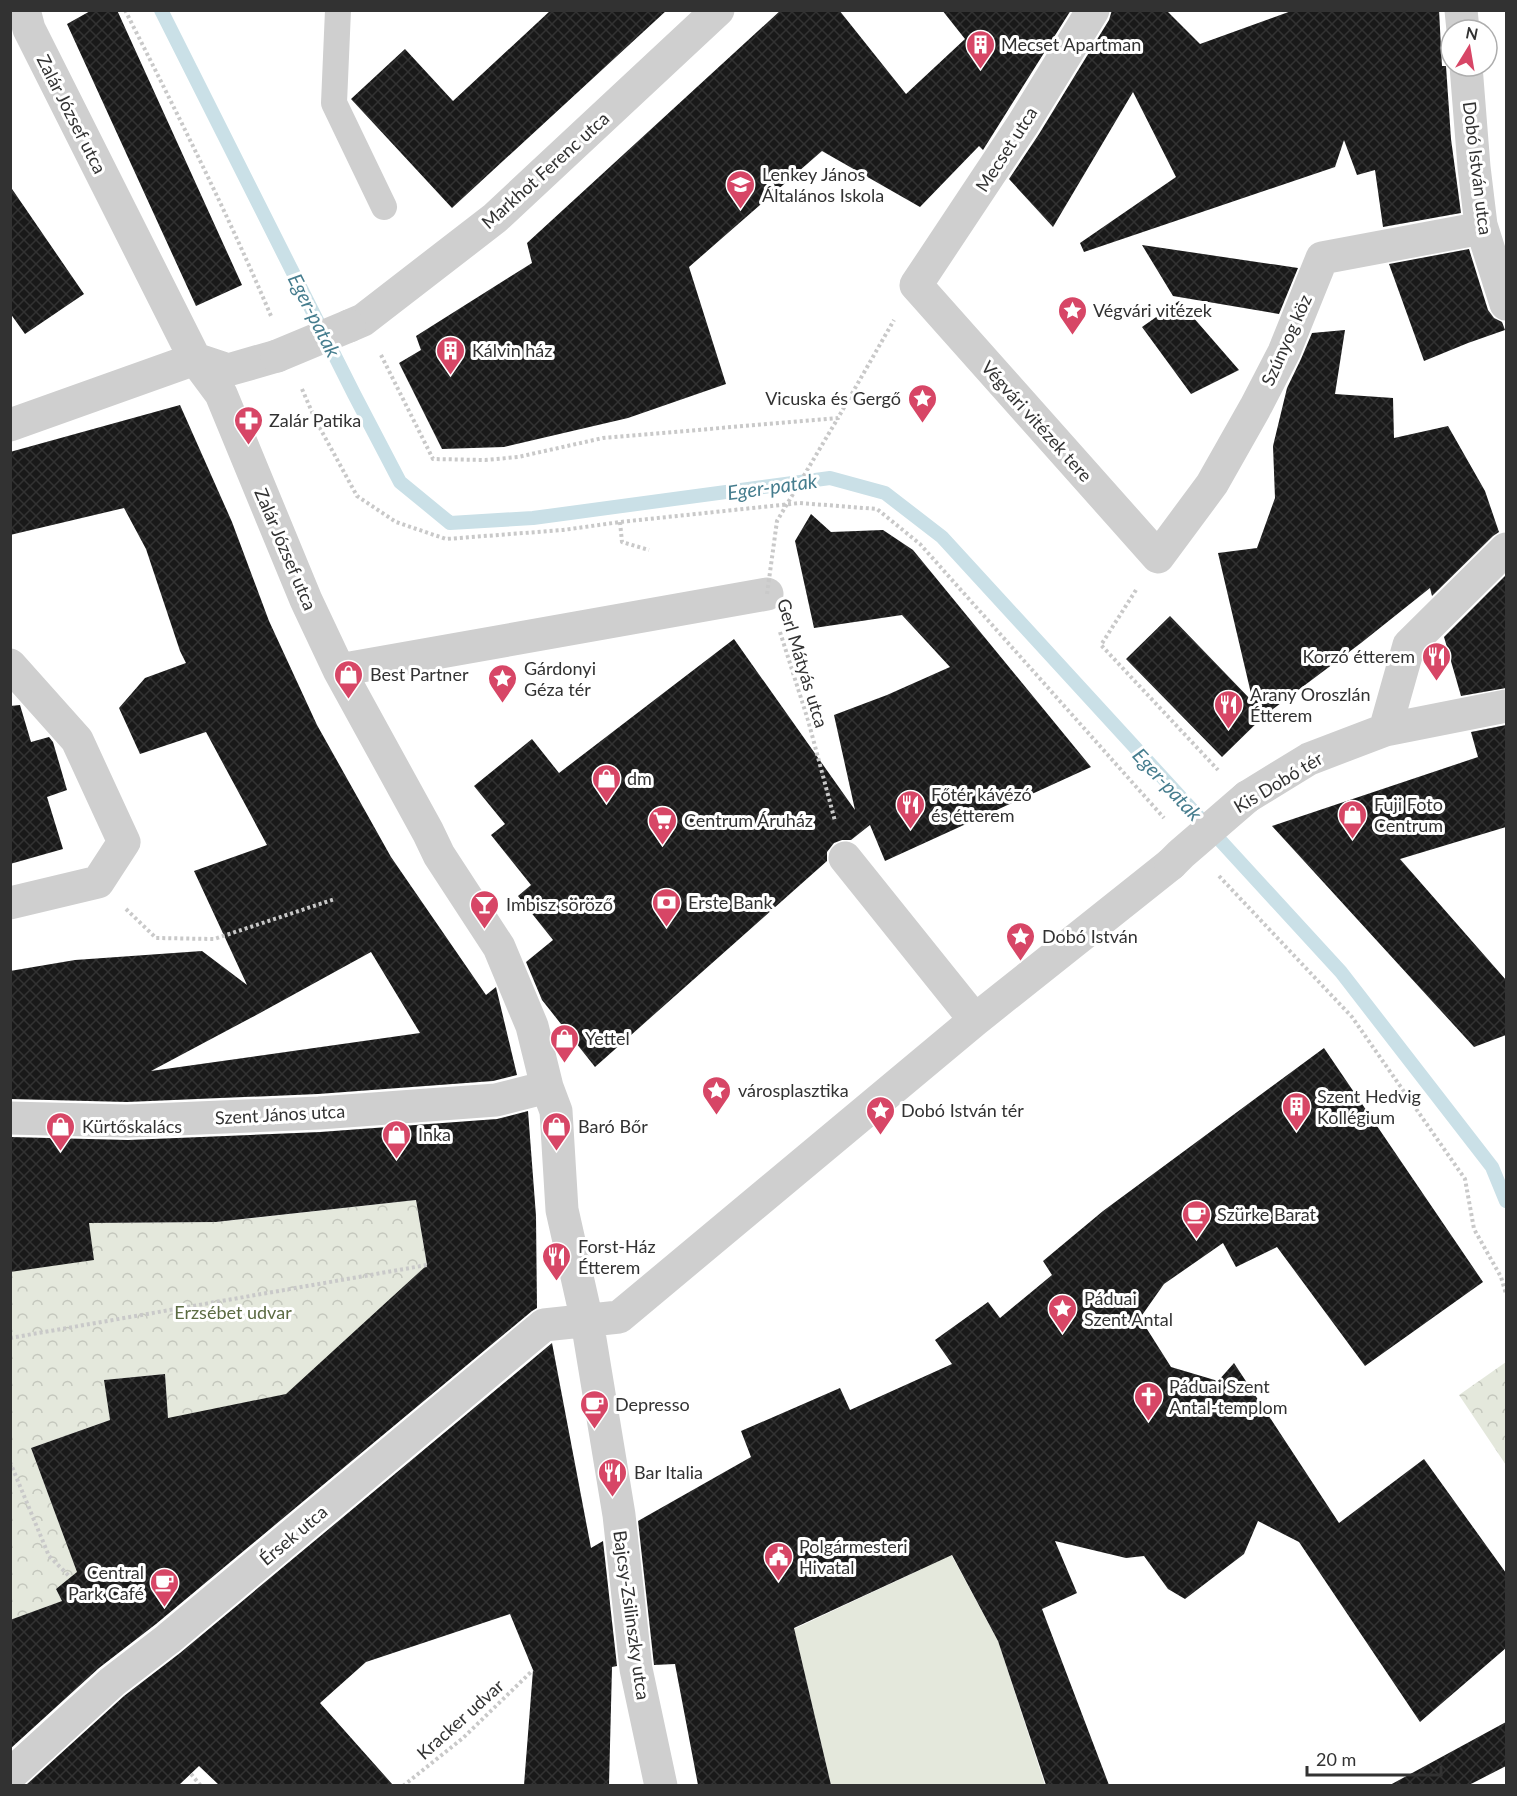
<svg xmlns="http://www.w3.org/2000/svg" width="1517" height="1796" viewBox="0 0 1517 1796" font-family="Lato,sans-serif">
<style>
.park{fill:url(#park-crowns)}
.garden{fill:#e4e8dc}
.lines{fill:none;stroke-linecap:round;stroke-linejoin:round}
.stream{stroke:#cae0e7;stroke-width:14}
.building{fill:url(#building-cross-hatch);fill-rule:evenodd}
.path{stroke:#c9c9c9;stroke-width:4;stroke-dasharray:3 3;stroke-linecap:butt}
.lane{stroke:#cfcfcf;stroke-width:26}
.street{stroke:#cfcfcf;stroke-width:33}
.path-bridge{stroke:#c9c9c9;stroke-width:4;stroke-dasharray:3 3;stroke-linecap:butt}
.street-bridge{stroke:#cfcfcf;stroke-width:33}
.labels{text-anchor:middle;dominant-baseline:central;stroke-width:6;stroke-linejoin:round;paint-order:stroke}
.poi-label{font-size:18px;fill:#323232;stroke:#fff;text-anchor:start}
.street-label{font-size:18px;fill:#323232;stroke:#fff}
.park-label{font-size:18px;fill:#5b6b42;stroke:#fff}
.water-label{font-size:20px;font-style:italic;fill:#467d8e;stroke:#fff}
</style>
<defs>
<pattern id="park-crowns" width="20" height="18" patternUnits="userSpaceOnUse" patternTransform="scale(1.5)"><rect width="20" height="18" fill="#e4e8dc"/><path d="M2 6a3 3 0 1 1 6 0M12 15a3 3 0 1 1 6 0" fill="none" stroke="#c4c7bd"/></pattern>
<pattern id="building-cross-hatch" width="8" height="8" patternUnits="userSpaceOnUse" patternTransform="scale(1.5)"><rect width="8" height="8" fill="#191919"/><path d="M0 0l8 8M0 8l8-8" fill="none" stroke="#323232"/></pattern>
</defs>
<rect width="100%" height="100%" fill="#fff"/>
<!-- park -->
<path class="park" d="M416 1200 427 1265 346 1402 168 1420 165 1374 105 1380 110 1420 31 1448 59 1523 105 1554 56 1589 62 1601 11 1620V1272L89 1223 217 1222Z
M1506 1362V1465L1459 1395Z"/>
<!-- garden -->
<path class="garden" d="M926 1508 998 1641 1045 1785H831L794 1629 922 1569Z"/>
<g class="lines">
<!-- stream -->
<path class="stream" d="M161 10 354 394 400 482 450 523 533 518 830 478 885 493 942 537 1341 972 1492 1167 1506 1201"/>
</g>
<!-- building -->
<path class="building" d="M92 10H117L242 285 196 306 67 24Z
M551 10H667L452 208 351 99 405 49 453 101Z
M781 10H839L906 94 965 39 942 10H1071L983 150 979 146 920 207 822 151 689 267 726 384 628 418 504 447 442 449 399 363 421 350 416 336 532 263 527 243Z
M1112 10H1166L1200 44 1294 10H1439L1442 66H1446L1451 139 1461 213 1383 227 1375 170 1357 175 1344 140 1335 167 1084 252 1080 243 1176 177 1133 92 1053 227 1009 179 1039 134 1109 20Z
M10 186 84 294 25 334 10 313Z
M1142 245 1298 268 1279 314 1173 296Z
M1469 249 1488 310 1494 318 1502 322 1505 330 1468 343 1424 361 1389 264Z
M1179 301 1239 370 1191 394 1142 327Z
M1345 330 1335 394 1393 398 1394 438 1448 426 1485 491 1499 532 1493 536 1432 596 1430 588 1361 643 1265 715 1222 757 1126 659 1170 616 1253 702 1218 553 1257 548 1275 498 1273 446 1287 388 1301 359 1312 333Z
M180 405 232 522 269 621 317 725 391 857 486 995 496 987 517 1075 493 1081 318 1094 127 1102 10 1099V971L75 960 202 951 247 985 194 871 267 845 206 732 140 754 119 708 145 678 186 663 180 651 146 549 124 508 10 535V452ZM371 952 420 1033 151 1071 260 1013Z
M811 514 831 532 883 530 913 550 1091 767 885 861 870 825 851 840H842L834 843 827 852V861L595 1067 542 1000 526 962 553 940 518 896 531 885 491 835 505 824 474 786 532 739 559 773 734 639 855 810 834 715 887 695 950 667 902 615 814 628 795 541Z
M1506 575V688L1461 696 1444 637Z
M20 705 31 742 49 737 53 742 67 790 47 797 63 849 10 864V706Z
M1506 725V827L1400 859 1506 980V1035L1474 1047 1272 826 1478 757 1471 732Z
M1324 1048 1483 1282 1365 1366 1277 1247 1236 1267 1223 1243 1164 1284 1140 1318 1171 1367 1218 1381 1234 1363 1339 1523 1424 1459 1506 1573V1648L1420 1722 1299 1542 1258 1521 1244 1554 1185 1599 1168 1589 1144 1556 1126 1558 1055 1541 1077 1593 1042 1609 1109 1785H1046L998 1641 952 1555 794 1628 831 1785H698L675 1664 654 1665 638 1521 751 1457 741 1431 840 1388 850 1410 952 1364 935 1340 988 1302 1000 1318 1052 1275 1043 1261 1103 1211Z
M528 1111 536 1216 537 1308 532 1311 156 1624 99 1668 10 1749V1620L62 1601 56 1589 77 1572 31 1448 110 1420 104 1380 165 1374 168 1418 286 1394 427 1265 416 1200 216 1222 89 1223 94 1260 10 1272V1137L128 1140 320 1132 497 1119Z
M552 1343 591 1548 603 1541 617 1666 612 1667 609 1785H524L533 1670 510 1614 366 1662 320 1703 393 1785H219L199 1766 179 1785H26L124 1696 180 1653Z
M1506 1722V1766L1469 1785H1390Z"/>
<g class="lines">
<!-- path -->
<path class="path" d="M125 10C176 111 227 212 271 316
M381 355 433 459 485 460 518 457 603 438 838 418 894 320
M302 389 315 419 357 496 396 522 446 539 563 530 620 522 800 503 877 509 920 544 1164 818
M620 522 622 542 649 550
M1136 590 1101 645 1218 770
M780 632 808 720 835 821
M1219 876 1352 1017 1465 1179 1474 1229 1501 1277 1506 1294
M126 909 156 938 214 939 335 899
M10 1338 427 1265
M10 1462 49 1556 70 1577
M191 1774 201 1786
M403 1786 463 1738 533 1670"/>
<!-- lane -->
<path class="lane" d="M338 10 334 103 384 207"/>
<!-- street -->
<path class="street" d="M24 10 29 29 195 359 221 394 306 600 339 670 428 832 439 855 499 947 532 1026 547 1087 556 1111 562 1210 587 1321 619 1515 636 1669 661 1786
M1093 10 1023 124 916 285 1158 557 1212 484 1255 408 1284 352 1322 258 1482 228
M1461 10 1463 30
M1466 66 1474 167 1481 225 1506 304
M349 326 363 320 495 218 718 10
M195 359 228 370 277 356
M10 425 195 359
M10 665 77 740 124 842 98 882 10 903
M339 670 767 594
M1385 730 1409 645 1506 549
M1247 797 1309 759 1385 730 1506 706
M845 858 975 1020
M10 1118 127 1121 319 1113 496 1100 547 1087
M10 1775 112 1682 168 1639 544 1325 619 1317 975 1020 1171 864"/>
<!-- path-bridge -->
<path class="path-bridge" d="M767 594 777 521 838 418"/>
<!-- street-bridge -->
<path class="street-bridge" d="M277 356 349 326
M1171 864 1181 854 1247 797"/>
</g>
<!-- icons -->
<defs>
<symbol id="building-pin" viewBox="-11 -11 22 30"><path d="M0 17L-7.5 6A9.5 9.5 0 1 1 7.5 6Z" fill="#d74666" stroke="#fff"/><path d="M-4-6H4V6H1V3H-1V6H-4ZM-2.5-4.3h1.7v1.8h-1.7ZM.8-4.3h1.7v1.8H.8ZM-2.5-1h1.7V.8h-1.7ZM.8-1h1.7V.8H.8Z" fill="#fff"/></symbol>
<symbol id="school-pin" viewBox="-11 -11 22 30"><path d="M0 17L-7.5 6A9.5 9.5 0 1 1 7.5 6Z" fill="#d74666" stroke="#fff"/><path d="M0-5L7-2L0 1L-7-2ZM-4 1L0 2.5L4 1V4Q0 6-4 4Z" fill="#fff"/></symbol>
<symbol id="sight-pin" viewBox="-11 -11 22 30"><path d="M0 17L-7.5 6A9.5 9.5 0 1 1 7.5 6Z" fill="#d74666" stroke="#fff"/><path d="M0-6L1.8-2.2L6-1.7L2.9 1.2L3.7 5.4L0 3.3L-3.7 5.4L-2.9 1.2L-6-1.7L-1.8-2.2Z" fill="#fff"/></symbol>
<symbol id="pharmacy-pin" viewBox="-11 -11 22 30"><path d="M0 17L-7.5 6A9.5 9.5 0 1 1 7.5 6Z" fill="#d74666" stroke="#fff"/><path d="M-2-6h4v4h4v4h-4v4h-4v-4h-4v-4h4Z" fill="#fff"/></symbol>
<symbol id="restaurant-pin" viewBox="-11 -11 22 30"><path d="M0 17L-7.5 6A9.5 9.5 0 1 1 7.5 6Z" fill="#d74666" stroke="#fff"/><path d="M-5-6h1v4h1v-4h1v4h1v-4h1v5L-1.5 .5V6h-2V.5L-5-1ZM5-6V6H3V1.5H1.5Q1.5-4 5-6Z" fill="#fff"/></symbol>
<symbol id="shop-pin" viewBox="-11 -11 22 30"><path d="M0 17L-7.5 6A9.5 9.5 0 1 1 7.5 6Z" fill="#d74666" stroke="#fff"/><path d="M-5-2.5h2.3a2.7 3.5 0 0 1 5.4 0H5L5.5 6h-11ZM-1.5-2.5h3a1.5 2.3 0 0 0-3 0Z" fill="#fff"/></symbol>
<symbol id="supermarket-pin" viewBox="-11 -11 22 30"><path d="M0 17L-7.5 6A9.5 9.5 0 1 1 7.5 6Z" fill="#d74666" stroke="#fff"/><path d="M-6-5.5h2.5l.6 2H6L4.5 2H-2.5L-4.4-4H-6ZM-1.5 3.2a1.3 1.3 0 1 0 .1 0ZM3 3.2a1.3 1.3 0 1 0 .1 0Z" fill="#fff"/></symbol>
<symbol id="bank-pin" viewBox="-11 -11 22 30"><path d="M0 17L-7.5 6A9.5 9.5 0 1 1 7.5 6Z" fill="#d74666" stroke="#fff"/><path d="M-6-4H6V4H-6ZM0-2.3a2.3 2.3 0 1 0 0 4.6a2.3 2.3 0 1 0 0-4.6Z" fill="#fff"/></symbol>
<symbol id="bar-pin" viewBox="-11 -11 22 30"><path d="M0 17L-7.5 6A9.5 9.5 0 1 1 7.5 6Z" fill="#d74666" stroke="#fff"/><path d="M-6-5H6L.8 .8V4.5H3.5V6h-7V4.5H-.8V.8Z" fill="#fff"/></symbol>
<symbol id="cafe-pin" viewBox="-11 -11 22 30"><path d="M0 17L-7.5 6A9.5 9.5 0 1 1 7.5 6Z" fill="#d74666" stroke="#fff"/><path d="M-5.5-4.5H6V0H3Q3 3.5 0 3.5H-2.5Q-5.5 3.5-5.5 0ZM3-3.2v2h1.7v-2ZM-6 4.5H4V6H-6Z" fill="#fff"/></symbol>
<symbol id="church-pin" viewBox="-11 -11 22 30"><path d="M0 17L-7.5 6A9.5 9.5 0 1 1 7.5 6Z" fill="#d74666" stroke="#fff"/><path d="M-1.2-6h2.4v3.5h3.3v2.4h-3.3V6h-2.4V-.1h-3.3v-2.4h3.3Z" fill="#fff"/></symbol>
<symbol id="civic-pin" viewBox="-11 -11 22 30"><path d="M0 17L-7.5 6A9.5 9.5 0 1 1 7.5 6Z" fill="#d74666" stroke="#fff"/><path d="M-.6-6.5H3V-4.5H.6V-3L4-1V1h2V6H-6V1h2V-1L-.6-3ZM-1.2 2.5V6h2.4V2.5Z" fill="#fff"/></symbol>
</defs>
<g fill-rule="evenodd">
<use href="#building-pin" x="964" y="28" width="33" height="45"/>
<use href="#school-pin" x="724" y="168" width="33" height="45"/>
<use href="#sight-pin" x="1056" y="294" width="33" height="45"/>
<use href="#building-pin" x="434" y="334" width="33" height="45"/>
<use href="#sight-pin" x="906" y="382" width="33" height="45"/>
<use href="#pharmacy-pin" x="232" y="404" width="33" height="45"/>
<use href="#restaurant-pin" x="1420" y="640" width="33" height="45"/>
<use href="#shop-pin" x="332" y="658" width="33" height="45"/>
<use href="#sight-pin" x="486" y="662" width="33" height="45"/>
<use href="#restaurant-pin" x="1212" y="688" width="33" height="45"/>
<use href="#shop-pin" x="590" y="762" width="33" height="45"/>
<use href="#restaurant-pin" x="894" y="788" width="33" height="45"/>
<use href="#shop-pin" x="1336" y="798" width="33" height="45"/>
<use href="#supermarket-pin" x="646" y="804" width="33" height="45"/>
<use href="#bank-pin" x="650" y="886" width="33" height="45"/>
<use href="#bar-pin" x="468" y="888" width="33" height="45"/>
<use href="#sight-pin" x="1004" y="920" width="33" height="45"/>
<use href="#shop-pin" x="548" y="1022" width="33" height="45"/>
<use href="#sight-pin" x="700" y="1074" width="33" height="45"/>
<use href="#building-pin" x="1280" y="1090" width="33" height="45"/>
<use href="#sight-pin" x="864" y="1094" width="33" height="45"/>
<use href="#shop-pin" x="44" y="1110" width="33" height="45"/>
<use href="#shop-pin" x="540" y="1110" width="33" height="45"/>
<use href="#shop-pin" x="380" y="1118" width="33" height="45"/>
<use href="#cafe-pin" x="1180" y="1198" width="33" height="45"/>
<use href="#restaurant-pin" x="540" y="1240" width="33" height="45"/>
<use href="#sight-pin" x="1046" y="1292" width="33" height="45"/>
<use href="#church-pin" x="1132" y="1380" width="33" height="45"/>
<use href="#cafe-pin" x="578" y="1388" width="33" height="45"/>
<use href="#restaurant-pin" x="596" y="1456" width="33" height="45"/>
<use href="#civic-pin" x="762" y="1540" width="33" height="45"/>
<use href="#cafe-pin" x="148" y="1566" width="33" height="45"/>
</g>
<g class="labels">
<!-- poi labels -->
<g class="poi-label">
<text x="1001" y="44">Mecset Apartman</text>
<text x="762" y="174">Lenkey János<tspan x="762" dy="21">Általános Iskola</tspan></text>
<text x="1093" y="310">Végvári vitézek</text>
<text x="472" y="350">Kálvin ház</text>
<text x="901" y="398" text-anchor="end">Vicuska és Gergő</text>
<text x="269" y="420">Zalár Patika</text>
<text x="1415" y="656" text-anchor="end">Korzó étterem</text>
<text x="524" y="668">Gárdonyi<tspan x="524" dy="21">Géza tér</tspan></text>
<text x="370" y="674">Best Partner</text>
<text x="1250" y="694">Arany Oroszlán<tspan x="1250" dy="21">Étterem</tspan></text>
<text x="627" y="778">dm</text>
<text x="931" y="794">Főtér kávézó<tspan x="931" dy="21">és étterem</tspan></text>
<text x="1374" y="804">Fuji Foto<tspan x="1374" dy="21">Centrum</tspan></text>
<text x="684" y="820">Centrum Áruház</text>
<text x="688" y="902">Erste Bank</text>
<text x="506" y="904">Imbisz söröző</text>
<text x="1042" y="936">Dobó István</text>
<text x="585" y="1038">Yettel</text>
<text x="738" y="1090">városplasztika</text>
<text x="1317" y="1096">Szent Hedvig<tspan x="1317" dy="21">Kollégium</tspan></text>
<text x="901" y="1110">Dobó István tér</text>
<text x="82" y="1126">Kürtőskalács</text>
<text x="578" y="1126">Baró Bőr</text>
<text x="418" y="1134">Inka</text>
<text x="1217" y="1214">Szürke Barat</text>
<text x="578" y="1246">Forst-Ház<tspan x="578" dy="21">Étterem</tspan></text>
<text x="1084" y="1298">Páduai<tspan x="1084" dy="21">Szent Antal</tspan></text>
<text x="1169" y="1386">Páduai Szent<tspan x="1169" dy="21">Antal-templom</tspan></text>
<text x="615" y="1404">Depresso</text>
<text x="634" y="1472">Bar Italia</text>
<text x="799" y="1546">Polgármesteri<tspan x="799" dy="21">Hivatal</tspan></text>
<text x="144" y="1572" text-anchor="end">Central<tspan x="144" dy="21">Park Café</tspan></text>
</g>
<!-- street labels -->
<g class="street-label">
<text transform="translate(72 114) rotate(63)">Zalár József utca</text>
<text transform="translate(1006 149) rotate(-57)">Mecset utca</text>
<text transform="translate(1478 168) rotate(83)">Dobó István utca</text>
<text transform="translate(545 170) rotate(-42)">Markhot Ferenc utca</text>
<text transform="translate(1286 340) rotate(-66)">Szúnyog köz</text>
<text transform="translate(1037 421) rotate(48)">Végvári vitézek tere</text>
<text transform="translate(286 549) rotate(67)">Zalár József utca</text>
<text transform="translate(803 663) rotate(73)">Gerl Mátyás utca</text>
<text transform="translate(1278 782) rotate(-31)">Kis Dobó tér</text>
<text transform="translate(280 1114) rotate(-3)">Szent János utca</text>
<text transform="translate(293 1535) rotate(-40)">Érsek utca</text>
<text transform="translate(632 1615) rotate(82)">Bajcsy-Zsilinszky utca</text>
<text transform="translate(460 1719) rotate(-42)">Kracker udvar</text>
</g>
<!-- park labels -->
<g class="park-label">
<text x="233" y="1312">Erzsébet udvar</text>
</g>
<!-- water labels -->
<g class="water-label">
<text transform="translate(315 315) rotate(63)">Eger-patak</text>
<text transform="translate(772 486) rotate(-8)">Eger-patak</text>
<text transform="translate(1168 784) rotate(47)">Eger-patak</text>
</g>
</g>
<!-- border -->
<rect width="1517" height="1796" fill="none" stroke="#323232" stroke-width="24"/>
<!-- north arrow -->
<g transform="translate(1469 48) rotate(11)"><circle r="28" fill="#ffffff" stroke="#adadad" stroke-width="1.5"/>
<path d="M0-4.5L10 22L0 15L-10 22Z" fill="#d74666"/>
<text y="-9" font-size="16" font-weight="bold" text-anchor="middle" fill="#323232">N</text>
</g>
<!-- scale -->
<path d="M1307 1766v9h134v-9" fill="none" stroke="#323232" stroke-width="3"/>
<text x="1316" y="1766" font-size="18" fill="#323232" stroke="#ffffff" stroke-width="4.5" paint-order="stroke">20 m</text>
</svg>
